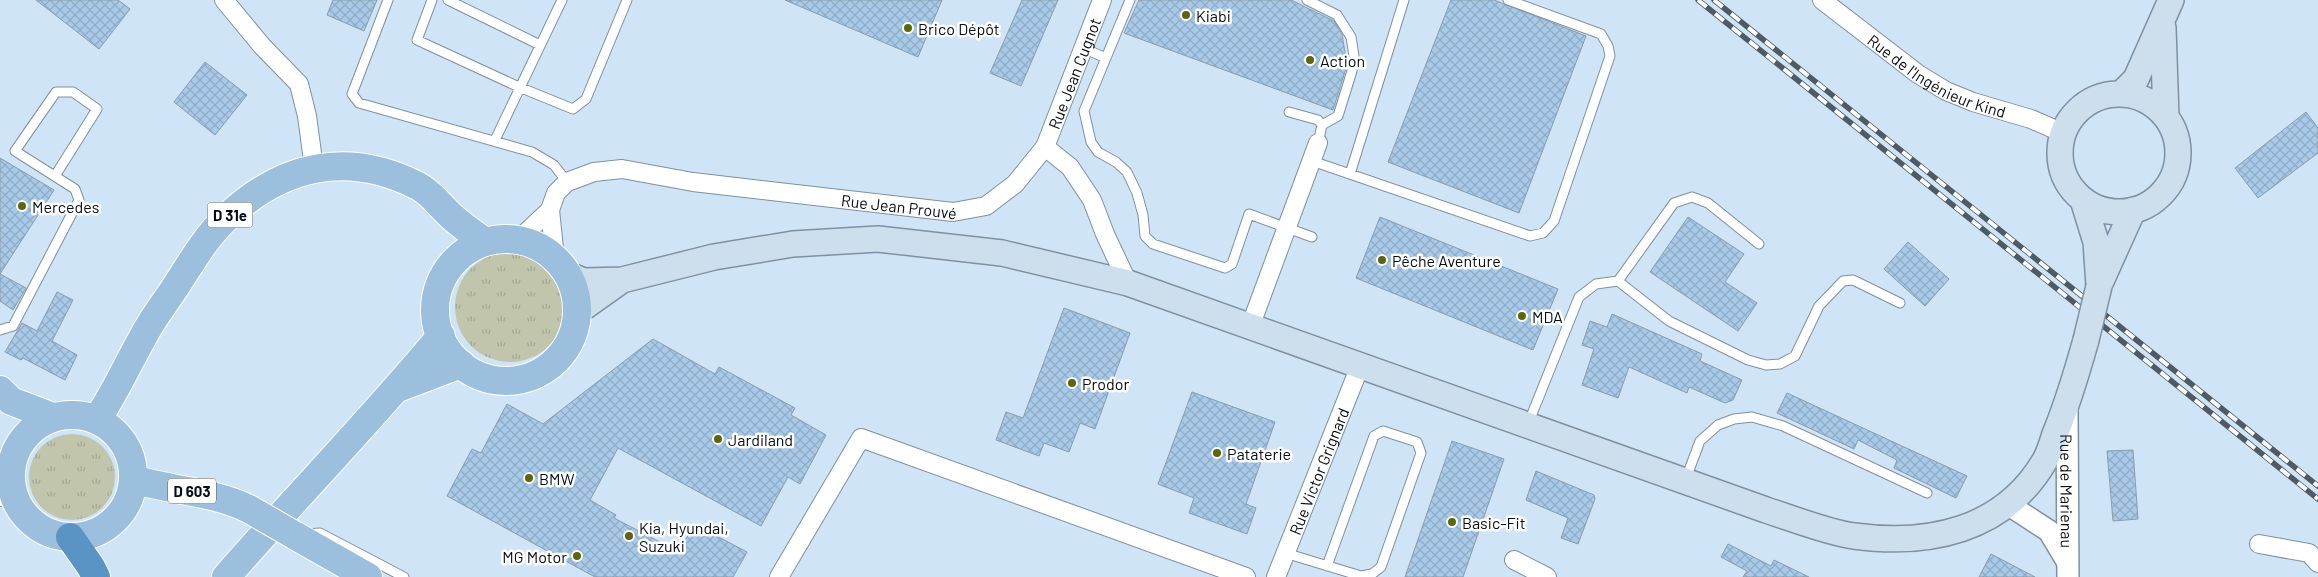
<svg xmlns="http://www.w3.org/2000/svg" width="2318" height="577" viewBox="0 0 2318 577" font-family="Barlow,sans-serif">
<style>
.grass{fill:url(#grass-tufts)}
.building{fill:url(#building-cross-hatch);stroke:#899cad}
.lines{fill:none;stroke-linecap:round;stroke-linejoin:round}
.service-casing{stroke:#7e91a2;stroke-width:11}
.minor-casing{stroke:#7e91a2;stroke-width:20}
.tertiary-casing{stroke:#7e91a2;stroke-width:24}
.secondary-casing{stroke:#7e91a2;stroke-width:28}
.primary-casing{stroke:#fff;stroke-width:30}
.motorway-casing{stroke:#fff;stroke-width:30}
.service{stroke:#fff;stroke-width:9}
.minor{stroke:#fff;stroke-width:18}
.tertiary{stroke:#fff;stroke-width:21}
.secondary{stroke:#cddfed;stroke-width:25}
.primary{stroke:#9bbfdc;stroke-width:28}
.motorway{stroke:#5994c4;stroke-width:28}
.rail-casing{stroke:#4f5a65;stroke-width:5.5}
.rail{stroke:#fff;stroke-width:4;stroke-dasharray:11;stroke-linecap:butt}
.secondary-bridge-casing{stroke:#7e91a2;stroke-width:28;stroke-linecap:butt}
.primary-bridge-casing{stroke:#fff;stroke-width:30;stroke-linecap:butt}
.secondary-bridge{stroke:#cddfed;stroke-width:25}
.primary-bridge{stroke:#9bbfdc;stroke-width:28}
.poi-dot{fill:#5c670b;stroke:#fff;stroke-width:2}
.labels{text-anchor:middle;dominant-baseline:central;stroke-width:5;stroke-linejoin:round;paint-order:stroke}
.shield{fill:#fff;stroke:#51565a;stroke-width:1}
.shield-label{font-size:15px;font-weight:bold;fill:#070d13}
.poi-label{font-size:16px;fill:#070d13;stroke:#fff;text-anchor:start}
.street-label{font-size:16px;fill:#070d13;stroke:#fff}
</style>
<defs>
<pattern id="grass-tufts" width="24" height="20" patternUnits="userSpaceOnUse" patternTransform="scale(1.25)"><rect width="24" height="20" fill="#c0c5ac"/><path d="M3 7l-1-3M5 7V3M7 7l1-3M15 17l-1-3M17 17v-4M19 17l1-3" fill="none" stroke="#a4a893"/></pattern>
<pattern id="building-cross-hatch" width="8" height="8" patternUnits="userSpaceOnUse" patternTransform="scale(1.25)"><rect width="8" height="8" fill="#a8cae8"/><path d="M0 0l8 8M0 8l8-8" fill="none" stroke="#8facc6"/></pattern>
</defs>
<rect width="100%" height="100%" fill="#cfe4f6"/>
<!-- grass -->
<path class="grass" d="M455 307a55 55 0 1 1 110 0a55 55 0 1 1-110 0Z
M29 477a43 43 0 1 1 86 0a43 43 0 1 1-86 0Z"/>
<!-- building -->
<path class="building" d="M36 0H118L130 9 99 49Z
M333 0H377L364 31 327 15Z
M785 0H942L918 57Z
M1022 0H1058L1021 86 990 73Z
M1139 0H1291L1334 21 1342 34 1347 65 1333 110 1124 33Z
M1451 0H1494L1586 36 1519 213 1388 162Z
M205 62 247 95 215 135 174 102Z
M2306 112 2318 128V153L2258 198 2235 168Z
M0 158 54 190 0 274 26 288 13 310 0 301Z
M1380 217 1558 289 1533 350 1356 278Z
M1688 217 1744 254 1725 282 1757 303 1738 331 1650 272Z
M1908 242 1949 279 1925 306 1884 269Z
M57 292 73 300 52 341 77 355 65 380 23 358 21 360 5 352 22 323 37 331Z
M1064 308 1130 333 1095 429 1080 423 1069 452 1044 443 1039 456 996 440 1006 412 1023 418Z
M1612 314 1702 354 1700 361 1742 380 1733 400 1725 403 1689 387 1687 393 1629 367 1618 398 1582 385 1594 349 1582 345 1590 321 1607 327Z
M653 339 715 374 719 367 795 408 791 415 826 435 800 484 788 477 761 526 618 448 590 500 616 515 614 518 679 552 693 526 709 532 747 552 733 577H595L447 496 472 449 481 453 507 404 543 424Z
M1192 392 1275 422 1246 504 1256 508 1247 534 1189 513 1194 498 1158 484Z
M1787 393 1967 476 1956 498 1894 468 1897 460 1858 440 1854 449 1777 413Z
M1452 441 1504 459 1463 577H1405Z
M2133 450 2138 519 2113 521 2107 451Z
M1536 471 1594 495 1595 499 1578 544 1561 538 1568 518 1526 500Z
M1728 544 1771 566 1774 560 1809 577H1743L1747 571 1721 557Z
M1991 554 2035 577H1979Z"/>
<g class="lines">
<defs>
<path id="service" d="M388 0 352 94 359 103 532 152 554 165 567 182
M432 0 417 40 519 87 573 109 586 99 627 0
M448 0 540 45
M1130 0 1084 111 1091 142 1098 152 1116 162 1127 172 1137 193 1143 215 1145 236 1153 244 1225 268 1232 264 1249 214 1312 237
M1307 0 1337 15 1351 37 1354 56 1352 71 1338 116 1322 125
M1083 48 1106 58
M1289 112 1318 120 1322 125 1318 143
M495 140 562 0
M1312 161 1530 236 1543 233 1554 221 1610 56 1608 46 1601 34 1508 0
M1350 174 1404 0
M1618 281 1674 203 1692 197 1708 203 1759 244
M0 330 13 326 79 200 75 189 15 151 56 92H73L97 109 55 176
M1528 424 1579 297 1596 284 1618 281 1669 321 1748 360 1766 365 1780 364 1795 356 1819 306 1843 281 1853 280 1900 303
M1685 481 1700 441 1718 425 1734 419 1752 417 1783 426 1927 493
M307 534 320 533 404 577
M1285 553 1361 576 1372 574 1381 567 1421 453 1417 442 1383 431 1374 436 1327 566"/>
<g id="minor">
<path d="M224 0 262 46 299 84 307 116 314 168"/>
<path id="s1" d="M1822 0 1918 74 1946 91 1973 102 2031 119 2063 133"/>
<path d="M1045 147 1070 167 1092 200 1105 234 1128 283"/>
<path d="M550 210 555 258"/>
<path id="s2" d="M518 240 550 210 556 193 567 182 594 172 622 169 693 182 953 212 986 206 1015 184 1045 147 1102 0"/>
<path d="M1250 327 1318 143"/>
<path d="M0 497 13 493"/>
<path d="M2259 544 2309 553 2318 563"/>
<path d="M1514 560 1547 577"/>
<path d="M779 577 861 438 1246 577"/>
<path id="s3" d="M1276 577 1360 366"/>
</g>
<g id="tertiary">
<path id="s4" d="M2067 409 2068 577"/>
<path d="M2009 505 2049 531 2067 561"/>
</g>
<path id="secondary" d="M2163 28 2166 117
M2121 94 2136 79 2171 0
M2060 153a59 59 0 1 1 118 0a59 59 0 1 1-118 0Z
M2083 200 2096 242 2099 286
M569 275 584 281 622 280 714 257 793 244 878 239 1002 253 1128 283 1766 510C1791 518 1829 533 1854 536 1928 546 2003 531 2044 462 2049 454 2052 443 2055 434 2068 403 2077 372 2086 340
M2101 281 2133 210
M577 312 622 280"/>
<path id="primary" d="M435 310a71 71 0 1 1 142 0a71 71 0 1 1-142 0Z
M398 388 461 364
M0 390 11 401 53 417
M11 476a61 61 0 1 1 122 0a61 61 0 1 1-122 0Z
M97 419C115 393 127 365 143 337 152 319 165 303 176 286 191 263 205 238 225 219 281 165 347 150 418 186 431 193 437 202 446 211 457 223 472 232 485 242
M133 479C172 491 212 491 249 509
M294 535 368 577
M226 577C297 496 372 419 441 336"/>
<path id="motorway" d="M70 537 91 567 96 577"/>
</defs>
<!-- service casing -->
<use href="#service" class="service-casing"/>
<!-- minor casing -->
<use href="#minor" class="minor-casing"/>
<!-- tertiary casing -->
<use href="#tertiary" class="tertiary-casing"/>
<!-- secondary casing -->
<use href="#secondary" class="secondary-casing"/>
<!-- primary casing -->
<use href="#primary" class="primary-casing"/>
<!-- motorway casing -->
<use href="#motorway" class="motorway-casing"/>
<!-- service -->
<use href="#service" class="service"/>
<!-- minor -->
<use href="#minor" class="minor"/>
<!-- tertiary -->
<use href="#tertiary" class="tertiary"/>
<!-- secondary -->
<use href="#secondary" class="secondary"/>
<!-- primary -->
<use href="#primary" class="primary"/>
<!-- motorway -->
<use href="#motorway" class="motorway"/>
<defs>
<path id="rail" d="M1698 0 2318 499
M1714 0 2318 486"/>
</defs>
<!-- rail casing -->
<use href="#rail" class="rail-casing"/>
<!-- rail -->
<use href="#rail" class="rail"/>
<defs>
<path id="secondary-bridge" d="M2086 340 2099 286"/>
<path id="primary-bridge" d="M249 509 294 535"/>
</defs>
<!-- secondary-bridge casing -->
<use href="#secondary-bridge" class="secondary-bridge-casing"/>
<!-- primary-bridge casing -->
<use href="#primary-bridge" class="primary-bridge-casing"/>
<!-- secondary-bridge -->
<use href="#secondary-bridge" class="secondary-bridge"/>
<!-- primary-bridge -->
<use href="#primary-bridge" class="primary-bridge"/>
</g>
<!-- markers -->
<g class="poi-dot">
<circle cx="1186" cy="15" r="5"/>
<circle cx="908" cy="28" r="5"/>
<circle cx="1310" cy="60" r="5"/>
<circle cx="22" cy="206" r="5"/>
<circle cx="1382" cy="260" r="5"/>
<circle cx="1522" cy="316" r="5"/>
<circle cx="1072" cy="383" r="5"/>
<circle cx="718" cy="439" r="5"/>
<circle cx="1217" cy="453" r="5"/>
<circle cx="529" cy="478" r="5"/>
<circle cx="1452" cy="522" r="5"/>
<circle cx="629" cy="536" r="5"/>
<circle cx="577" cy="556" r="5"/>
</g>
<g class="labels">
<!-- shield labels -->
<g class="shield">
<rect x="207.5" y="202.5" width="45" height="25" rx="4"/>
<rect x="168" y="478.5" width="48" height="25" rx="4"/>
</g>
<g class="shield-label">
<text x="230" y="215">D 31e</text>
<text x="192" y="491">D 603</text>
</g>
<!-- poi labels -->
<g class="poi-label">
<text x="1196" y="15">Kiabi</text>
<text x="918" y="28">Brico Dépôt</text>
<text x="1320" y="60">Action</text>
<text x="32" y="206">Mercedes</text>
<text x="1392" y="260">Pêche Aventure</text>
<text x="1532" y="316">MDA</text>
<text x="1082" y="383">Prodor</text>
<text x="728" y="439">Jardiland</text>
<text x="1227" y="453">Pataterie</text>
<text x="539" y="478">BMW</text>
<text x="1462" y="522">Basic-Fit</text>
<text x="639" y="527">Kia, Hyundai,<tspan x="639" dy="18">Suzuki</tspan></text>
<text x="567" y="556" text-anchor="end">MG Motor</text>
</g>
<!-- street labels -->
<g class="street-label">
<text stroke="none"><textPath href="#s2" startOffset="665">Rue Jean Cugnot</textPath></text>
<text stroke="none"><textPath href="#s1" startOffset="139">Rue de l'Ingénieur Kind</textPath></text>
<text stroke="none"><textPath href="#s2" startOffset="414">Rue Jean Prouvé</textPath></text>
<text stroke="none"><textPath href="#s3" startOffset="114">Rue Victor Grignard</textPath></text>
<text stroke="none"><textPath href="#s4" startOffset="82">Rue de Marienau</textPath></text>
</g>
</g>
</svg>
